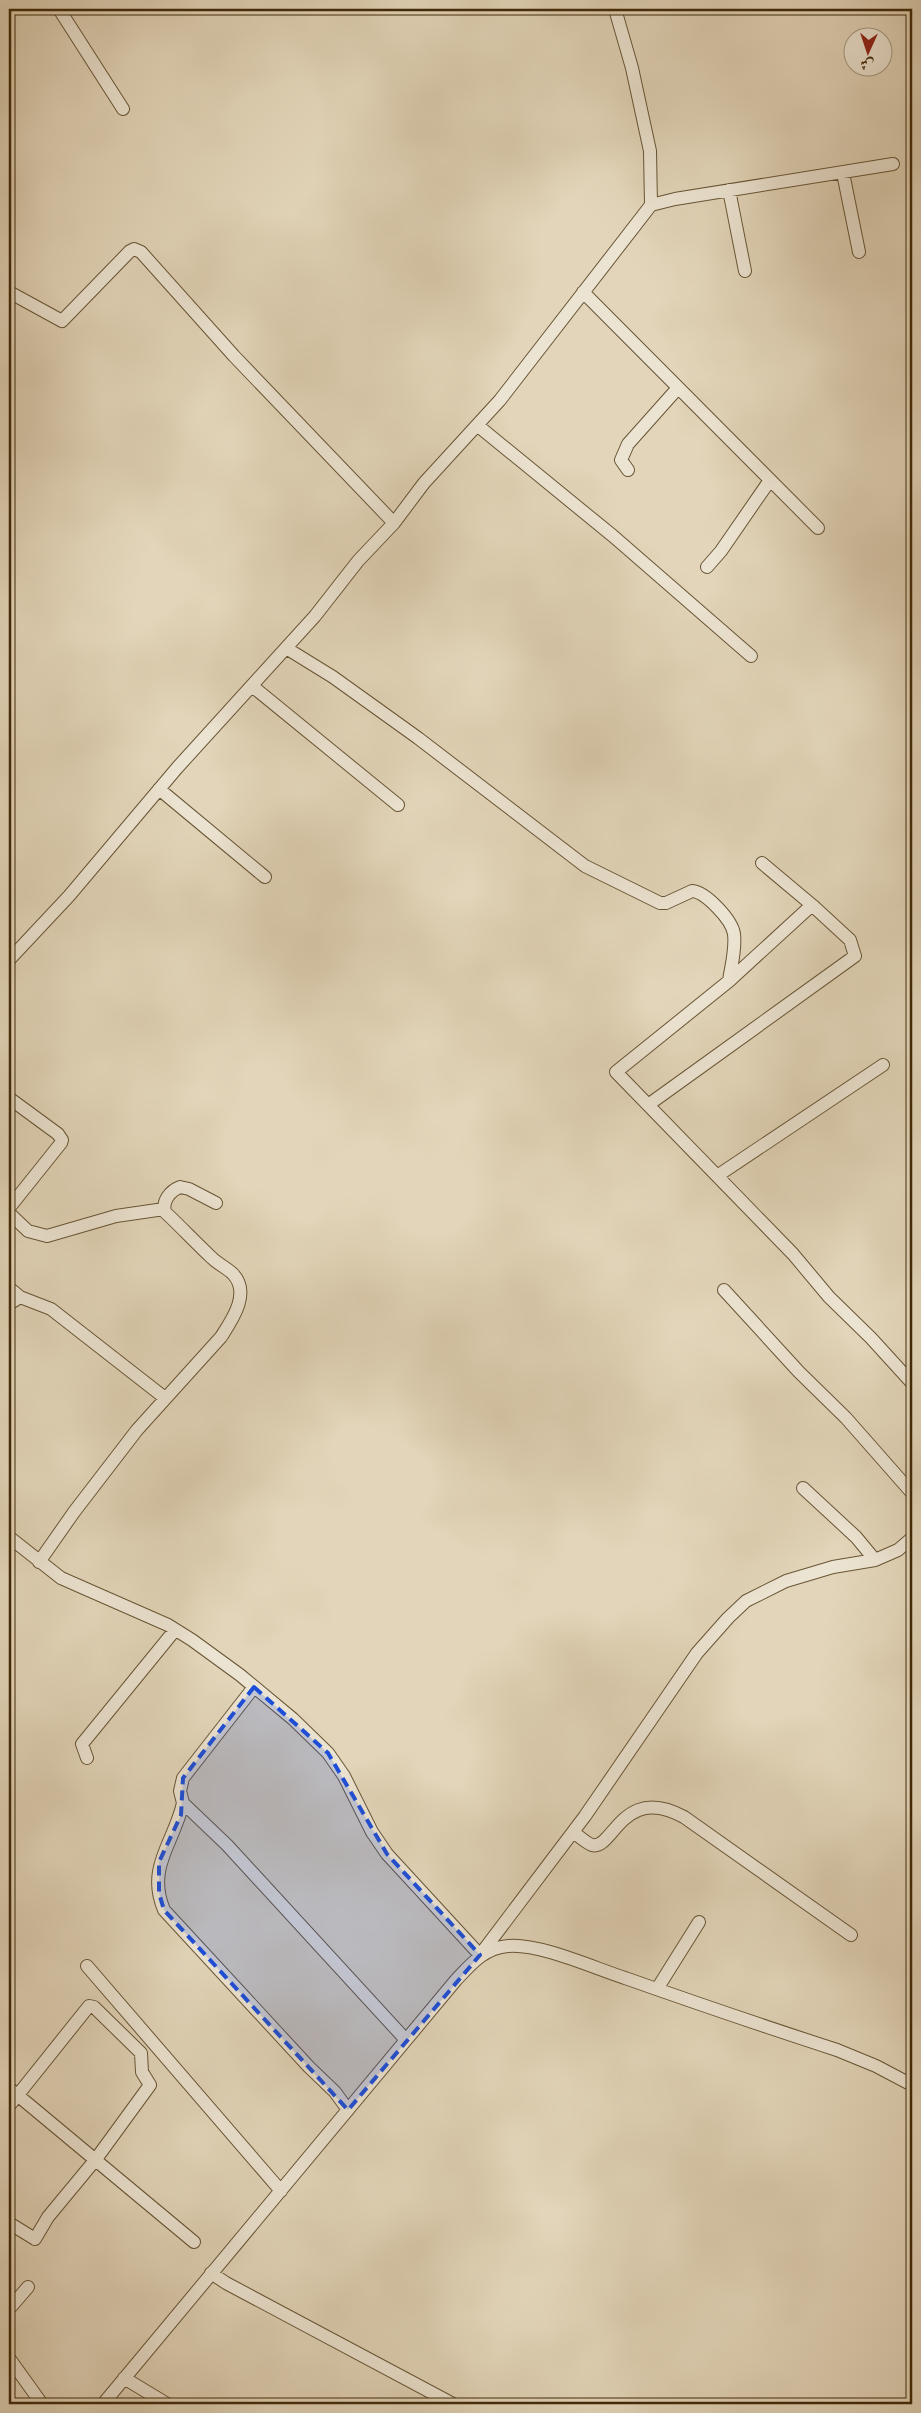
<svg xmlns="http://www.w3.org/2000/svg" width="921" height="2413" viewBox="0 0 921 2413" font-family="Vollkorn,Amiri,serif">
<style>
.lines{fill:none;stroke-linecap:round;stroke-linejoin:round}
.minor-casing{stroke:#685535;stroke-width:14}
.minor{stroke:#ece4d2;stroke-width:12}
.marked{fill:#1d4ed8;fill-opacity:0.2;stroke:#1d4ed8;stroke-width:4;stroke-dasharray:10 6;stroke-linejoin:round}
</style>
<rect width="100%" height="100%" fill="#e2d5b9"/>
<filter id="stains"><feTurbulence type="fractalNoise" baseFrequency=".004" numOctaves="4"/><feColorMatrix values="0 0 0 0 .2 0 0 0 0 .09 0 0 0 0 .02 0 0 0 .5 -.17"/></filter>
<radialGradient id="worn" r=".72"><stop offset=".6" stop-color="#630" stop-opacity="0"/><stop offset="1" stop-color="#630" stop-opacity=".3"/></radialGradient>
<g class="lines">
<defs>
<path id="minor" d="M59 9 123 109
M843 173 859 252
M729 190 745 271
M651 205 675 199 893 164
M9 292 62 321 130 251 134 249 141 252 234 356 394 523
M583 292 818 528
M477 425 613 536 751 656
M628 470 621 460 628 444 677 389
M707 567 721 551 770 480
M286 648 333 677 418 738 585 866 660 903H666L692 891C706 892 732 920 734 934 736 950 731 966 729 981
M252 686 398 805
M159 789 265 877
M762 863 812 905 729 981 616 1072 793 1254 829 1297 871 1338 912 1383
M9 960 69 896 177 768 315 616 358 561 394 523 424 483 500 400 651 205 650 151 632 68 615 9
M9 1098 58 1134 62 1140 61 1143 9 1208
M648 1105 855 956 850 940 812 905
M717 1176 883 1065
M9 1213 28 1231 47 1236 116 1216 164 1209
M9 1288 20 1297 9 1304
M724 1290 799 1372 846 1418 912 1493
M20 1297 51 1309 165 1398
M803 1488 856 1537 875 1560
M9 1537 61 1578 168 1625 192 1640 240 1675 293 1719 328 1753 344 1776 372 1832 387 1854 480 1955 585 1816 697 1653 728 1618 746 1601 786 1581 833 1567 875 1560 898 1550 912 1538
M39 1562 74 1512 137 1430 221 1337C232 1320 251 1293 233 1274 227 1268 218 1264 212 1258 196 1243 181 1227 165 1212 162 1201 170 1191 180 1187L189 1189 216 1203
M254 1687 183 1778 180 1791 183 1803 227 1845 406 2040
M87 1758 82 1744 175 1630
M183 1803C174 1843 146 1867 164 1910L309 2067 335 2092 348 2110
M573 1832C579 1836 586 1843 592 1845 613 1851 622 1783 684 1817L851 1935
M87 1966 281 2191
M657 1989 699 1922
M9 2088 194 2242
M9 2106 89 2006 94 2007 141 2053 142 2072 150 2085 96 2159 48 2217 35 2239 9 2223
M211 2273 226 2283 453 2404
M9 2309 28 2287
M9 2358 42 2404
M124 2378 167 2404
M103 2404 456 1980C471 1964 484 1948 508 1946 539 1943 594 1968 625 1978 696 2003 766 2027 837 2050L876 2066 912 2085"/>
</defs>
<!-- minor casing -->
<use href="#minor" class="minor-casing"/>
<!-- minor -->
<use href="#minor" class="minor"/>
</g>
<!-- marked area -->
<path class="marked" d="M254 1687 328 1753 387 1854 480 1955 348 2110 164 1910 159 1893V1862L181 1815 183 1778Z"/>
<!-- margin -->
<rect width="921" height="2413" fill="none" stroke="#e2d5b9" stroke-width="30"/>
<rect x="10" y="10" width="901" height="2393" fill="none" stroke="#402a09" stroke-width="2.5"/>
<rect x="15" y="15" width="891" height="2383" fill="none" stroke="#402a09"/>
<!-- north arrow -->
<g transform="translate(868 52) rotate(183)"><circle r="24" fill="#ece4d2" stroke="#a79a82"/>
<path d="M0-4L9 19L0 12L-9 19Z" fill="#8f2418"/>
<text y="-8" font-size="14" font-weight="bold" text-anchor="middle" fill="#402a09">ش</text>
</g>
<rect width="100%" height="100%" filter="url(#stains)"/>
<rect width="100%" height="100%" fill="url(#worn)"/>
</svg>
